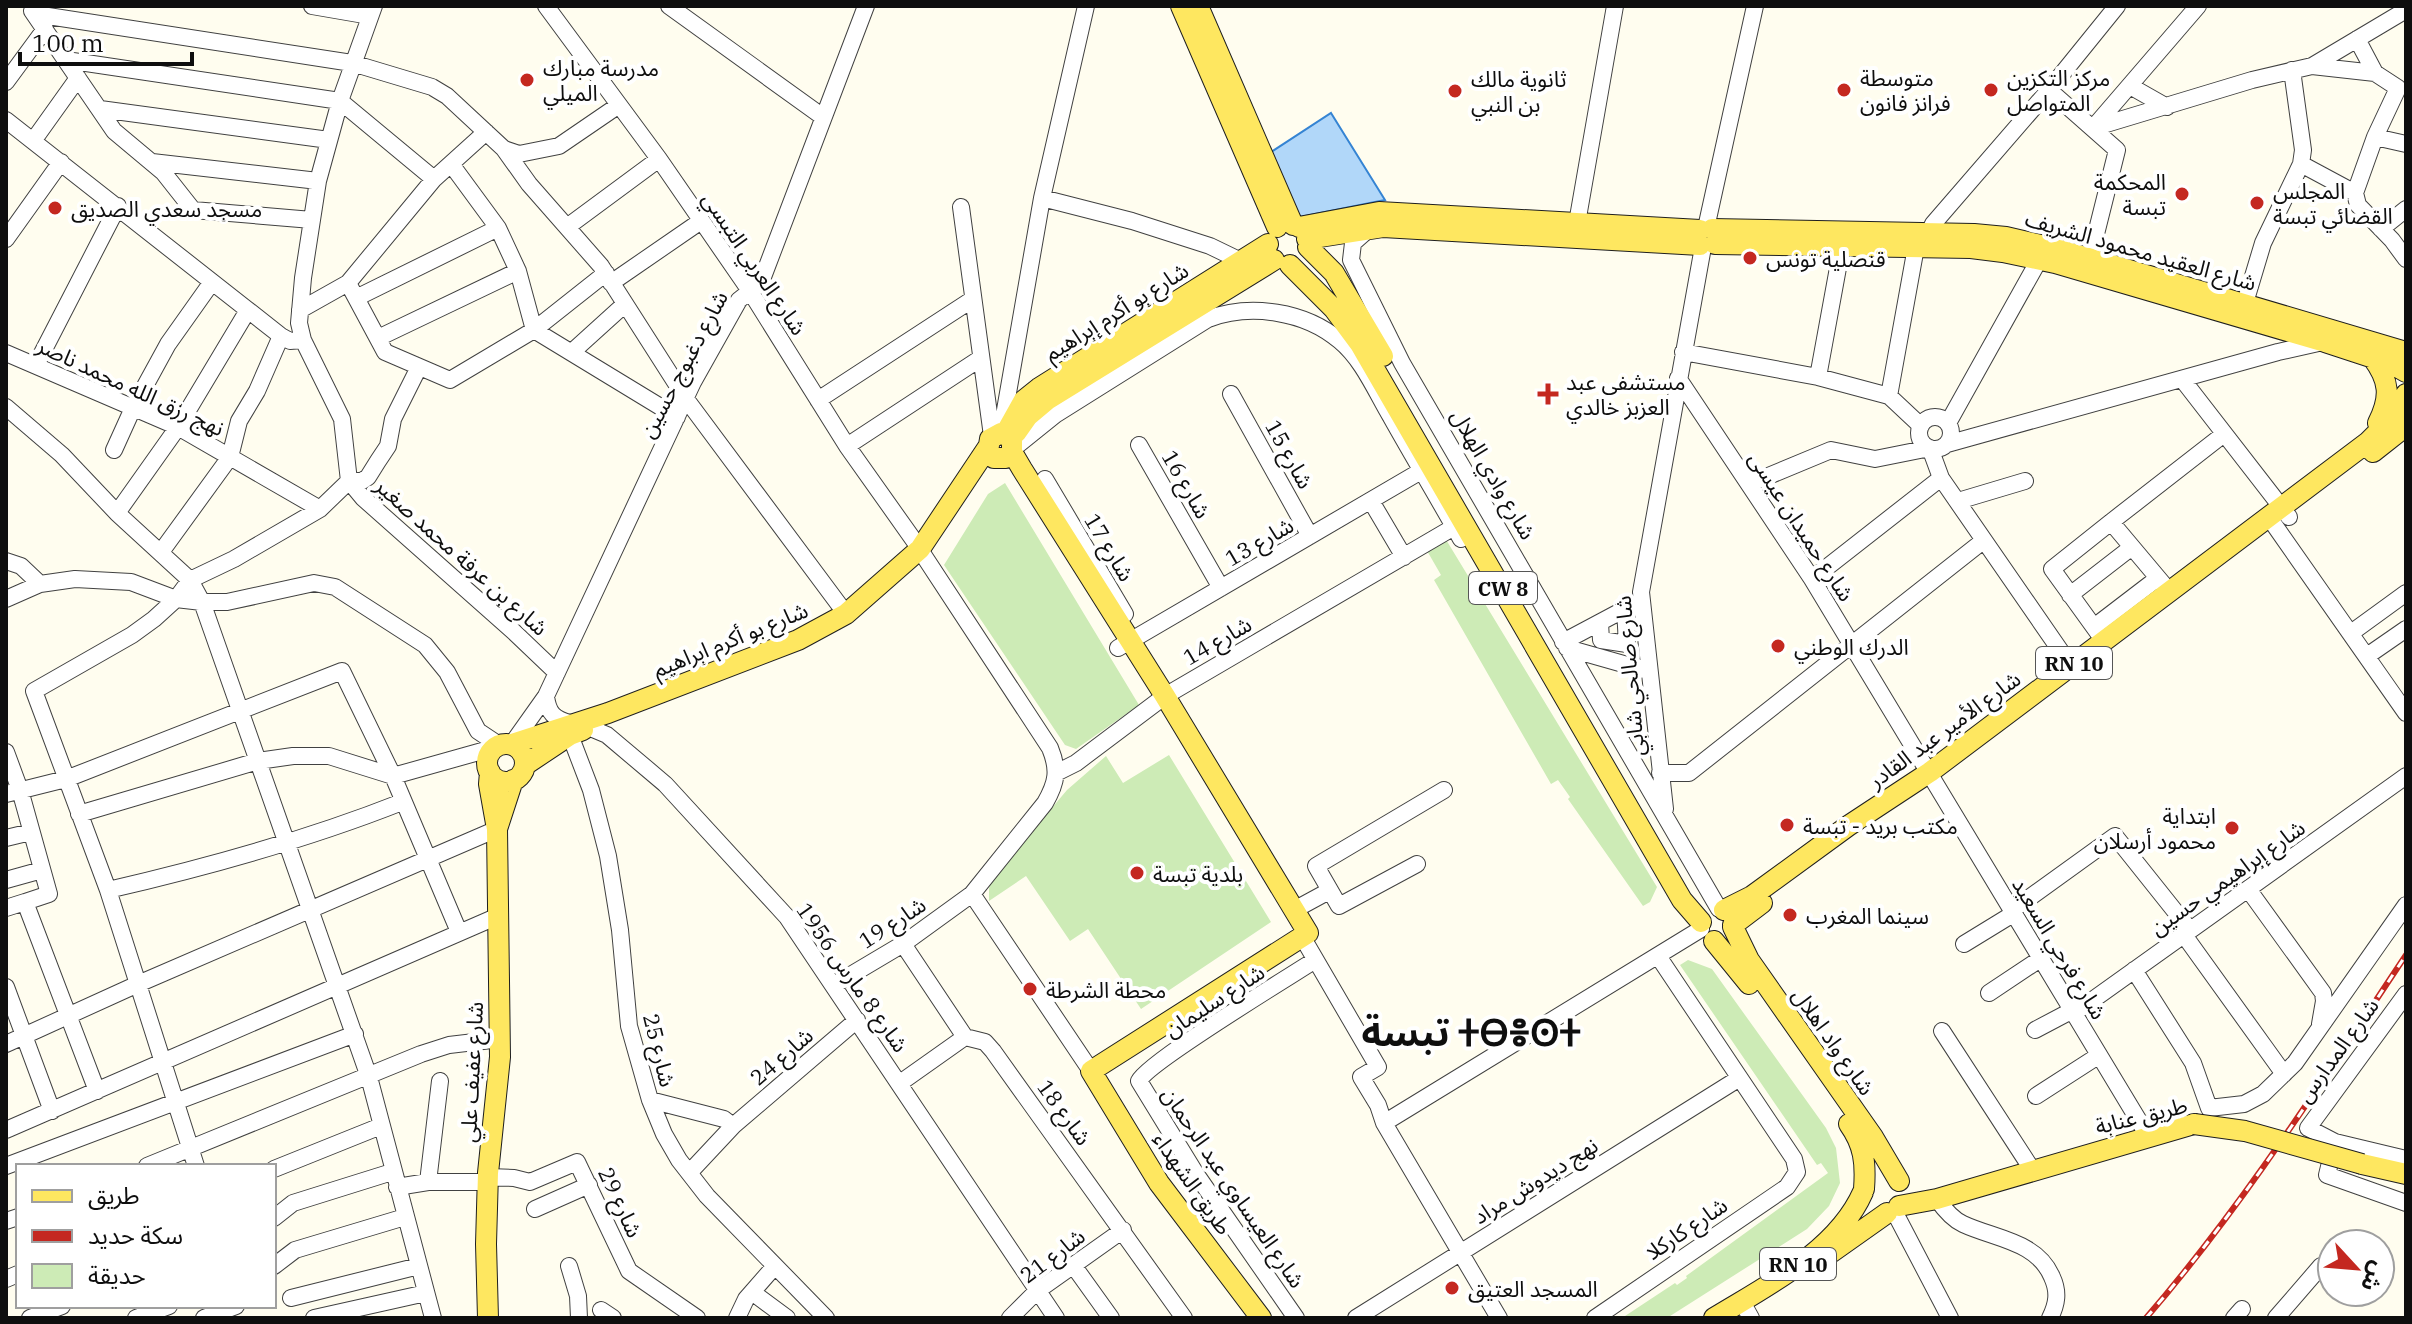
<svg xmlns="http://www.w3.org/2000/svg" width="2412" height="1324" viewBox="0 0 2412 1324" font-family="'IBM Plex Serif','Noto Sans Arabic','Noto Sans Tifinagh',serif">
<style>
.green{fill:#cdebb6}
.water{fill:#b1d7f9;stroke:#3584d3;stroke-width:2}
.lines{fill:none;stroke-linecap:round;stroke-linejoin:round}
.minor-casing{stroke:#414141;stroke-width:18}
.major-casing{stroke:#1f1f1f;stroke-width:22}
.minor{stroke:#fff;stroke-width:16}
.major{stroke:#fee760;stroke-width:20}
.rail-casing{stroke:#c42820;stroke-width:6}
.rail{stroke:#fff;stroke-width:3;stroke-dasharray:9;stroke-linecap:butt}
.major-bridge-casing{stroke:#1f1f1f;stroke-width:22;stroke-linecap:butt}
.major-bridge{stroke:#fee760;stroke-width:20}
.poi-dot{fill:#c42820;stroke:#fff;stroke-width:3}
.labels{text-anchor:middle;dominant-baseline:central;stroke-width:8;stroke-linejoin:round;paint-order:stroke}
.shield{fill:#fff;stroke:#565656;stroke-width:2}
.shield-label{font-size:20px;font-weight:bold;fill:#0e0e0e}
.poi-label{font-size:22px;fill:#0e0e0e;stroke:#fff;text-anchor:start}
.street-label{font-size:22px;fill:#0e0e0e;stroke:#fff}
.town-label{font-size:38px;font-weight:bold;fill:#0e0e0e;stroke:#fff}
</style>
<rect width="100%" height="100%" fill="#fffdef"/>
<!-- green -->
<path class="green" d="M1005 483 1139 705 1076 749 1065 745 944 565 988 494Z
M1445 538 1657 887 1650 902 1643 906 1568 799 1570 797 1558 780 1551 784 1434 580 1441 575 1426 549Z
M1169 755 1271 922 1141 1009 1088 929 1070 941 1026 876 989 901V888L992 879 1067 790 1106 756 1123 783Z
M1688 960 1712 969 1826 1128 1836 1148 1840 1183 1829 1206 1807 1229 1667 1318H1622L1675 1283 1677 1285 1687 1278 1686 1276 1828 1173 1821 1163 1817 1165 1680 965Z"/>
<!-- water -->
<path class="water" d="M1331 113 1385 200 1300 217 1268 154Z"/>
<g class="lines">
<defs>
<path id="minor" d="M312 6 370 16
M374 6 340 101 318 181 303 278 299 323 303 340 342 419 349 481 363 498 513 631 557 673
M546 6 659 159 750 291 847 446 920 549
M669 6 823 117
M32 11 114 131 163 172 193 210 312 220
M35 14 352 63 432 87 447 96 504 149 519 154 559 146 619 105
M2357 39 2375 73
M66 60 340 101 434 179
M2312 66 2375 73 2398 88 2375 137 2355 193 2358 205 2392 240 2406 259
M6 82 45 29
M2130 86 2167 107
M2049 90 2117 150 2090 258
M100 109 329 140
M6 120 281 336 290 341 303 340
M2093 128 2252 80 2312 66 2406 10
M2093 128 2198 6
M2375 137 2406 144
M33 141 78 78
M504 149 529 184 601 266 686 399 846 614
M152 162 318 181
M451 164 498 228 518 271 534 330 606 273
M2301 164 2355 193
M1042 198 1132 221 1210 246 1241 261
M961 207 992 436
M1577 223 1615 6
M567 227 659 159
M1370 228 1353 243 1351 260 1402 363 1719 909
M1706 228 1755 6
M2381 229 2406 209
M6 239 61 162
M1929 244V232L1933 224 2049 90 2117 6
M348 283 434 179 486 132
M611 283 701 221
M356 298 498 228
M2245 303 2263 243 2301 164 2303 150 2292 70
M300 310 348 283 385 352 450 380 534 330 677 417
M378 338 518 271
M572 352 625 304
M1683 352 1818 377 1889 396 1921 426
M6 353 178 427 320 509
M36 365 118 206
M1818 377 1842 246
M1678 378 1812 579 2148 1136
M2182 379 2289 517
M1231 394 1310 536
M1889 396 1918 236
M818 400 973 299
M6 407 62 455 117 513 190 580 202 602 369 1077 433 1318
M1919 433a16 16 0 1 1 32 0a16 16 0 1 1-32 0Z
M1948 423 2039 260
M1001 433 1042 198 1086 6
M1947 444 2278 352 2323 342
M1139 445 1221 588
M847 446 981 358
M1014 448 1055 415 1208 319C1250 303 1305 311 1340 341 1363 360 1376 392 1391 417 1414 458 1438 498 1461 539
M114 450 133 408 168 344 212 282
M1045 479 1125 614
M1749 484 1831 450 1875 459 1930 448 1941 478 2071 666
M1371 501 1404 557
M1958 501 2025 481
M117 513 178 427 248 310
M2268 516 2406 713
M161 552 230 457 239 421 257 391 281 336
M6 561 21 566 40 584
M1812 579 1941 478
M2169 591 2111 522 2224 434
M2070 595 2132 547
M6 599 40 584 75 579 131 582 176 599 202 602H227L314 583 335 587 425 645 447 672 478 731 499 745
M2094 627 2158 578
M2351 633 2406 593
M2104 641 2052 569 2111 522
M1563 642 1625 609 1627 644 1601 640 1600 623
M1118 648 1421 471
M1567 648 1648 671
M2367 656 2406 629
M546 696C548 713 554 719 570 723
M588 727 607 735 665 784 787 917 1056 1318
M570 735 591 790 608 856 620 930 629 1026 650 1100 664 1134 679 1160 707 1196 826 1318
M512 744 546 696 693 382 739 300 758 285 763 277 866 6
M6 752 20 790 49 894 25 902
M1058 772 1076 763 1165 696 1454 527
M1660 773H1689L1983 541
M6 794 66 779 342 671 393 776 459 932
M1665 809 1641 592 1703 247
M79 814 258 761 293 756H329L393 776 493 748
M6 838 31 832
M1417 864 1339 906 1316 866 1444 790
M6 880 42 870
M2248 889 2323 993 2324 1001 2320 1024
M108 890C208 867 306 840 402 802
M972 894 1091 1071
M6 908 25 902 97 1091
M1294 910 1329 891
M2011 911 2115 836 2190 930
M2184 935 2284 1074
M903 944 965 1037 985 1042 993 1051 1184 1318
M1964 944 2013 914
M1307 945 1378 1067 1361 1077 1378 1105 1384 1123 1499 1318
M2134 970 2193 1063 2209 1108 2244 1104 2263 1094 2295 1063 2406 905
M834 985 903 944 972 894 1045 803C1057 782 1059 770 1050 748L924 556
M6 987 52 1111
M1989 993 2040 959
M2406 994 2308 1128 2335 1142 2327 1175 2406 1203
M2073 1014 2406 776
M2035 1030 2071 1011
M1942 1031 2033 1171
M6 1044 138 984 497 829
M900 1083 965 1037
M2036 1096 2098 1056
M650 1100 724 1119 733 1126 689 1173
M1384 1123 1701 929
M733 1126 857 1020
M6 1130 498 916
M2335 1142 2406 1159
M6 1166 355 1034
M147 1166 421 1054 449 1045 500 1039
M196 1166 108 890 34 691 132 635 154 619 176 599 190 580 234 559 320 509 349 481H362L368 477 378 461 388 446 393 419 419 367
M274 1169 381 1126
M488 1177 514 1178 530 1182 577 1162 629 1271 697 1318
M428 1182 440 1081
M397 1187 428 1182H488
M1937 1199C1944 1209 1952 1219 1963 1224 1995 1239 2037 1241 2052 1277 2059 1292 2057 1304 2050 1318
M535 1209 589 1185
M1894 1211 1950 1318
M274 1218 293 1203 392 1172
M6 1221 18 1217
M1073 1265 1111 1318
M274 1266 295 1250 405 1217
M569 1266 578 1296 579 1318
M6 1279 18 1274
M752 1292 787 1318
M291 1298 419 1266
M1746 1309 1751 1318
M601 1310 613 1318
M30 1318 62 1306
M136 1318 169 1306
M204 1318 236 1306
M314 1318 426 1293
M737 1318 746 1299 774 1267
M1010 1318 1037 1291 1123 1230
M1296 1318 1196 1174 1139 1081C1148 1062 1288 978 1315 960
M1356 1318 1738 1079
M1595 1318 1787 1187 1797 1172 1794 1159 1658 956
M2234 1318 2242 1309
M2276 1318 2321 1266"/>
<path id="major" d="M1181 6 1277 227
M1198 6 1293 225
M1299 227 1379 212 1700 230
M1712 229 1974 234 2006 237 2058 249 2406 352
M1307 239 1383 227 1700 245
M1715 244 1971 248 2003 252 2055 263 2325 342 2392 364 2406 372
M1308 247 1334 273 1383 356
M1290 265 1334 309 1360 344 1682 900 1701 922
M2372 357C2390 381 2391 397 2378 423
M1016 433 1028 416 1047 400 1274 260
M1005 434 1024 400 1039 388 1268 244
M1012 452 1006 458H994L988 451 990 439 1001 433 1012 439V452L1022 469 1165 696 1308 933 1091 1071 1159 1183 1261 1318
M2373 452 2406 426
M487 763a19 19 0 1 1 38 0a19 19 0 1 1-38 0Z
M512 744 608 713 798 640 846 614 920 549 988 447
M525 765 570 735 583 730
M490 772 489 784 497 829 513 780
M1724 910 1752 896 1848 826 1930 772 2368 442 2389 421 2406 394
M1733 925 1762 903
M1733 927 1749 960 1873 1137 1899 1181
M1714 941 1749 984
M1849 1124C1864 1145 1866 1163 1864 1189
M2362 1164 2406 1174
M1899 1206 1937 1199 2194 1124
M1829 1254 1887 1213
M488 1318 486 1244 488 1173 500 1057 497 829
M1714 1318C1768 1285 1837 1251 1863 1192"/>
</defs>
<!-- minor casing -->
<use href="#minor" class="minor-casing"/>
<!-- major casing -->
<use href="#major" class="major-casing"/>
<!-- minor -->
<use href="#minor" class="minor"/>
<!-- major -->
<use href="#major" class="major"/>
<defs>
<path id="rail" d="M2146 1318C2243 1206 2324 1078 2406 955"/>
</defs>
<!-- rail casing -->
<use href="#rail" class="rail-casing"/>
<!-- rail -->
<use href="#rail" class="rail"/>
<defs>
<path id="major-bridge" d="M2194 1124 2245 1131 2362 1164"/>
</defs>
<!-- major-bridge casing -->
<use href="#major-bridge" class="major-bridge-casing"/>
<!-- major-bridge -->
<use href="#major-bridge" class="major-bridge"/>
</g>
<!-- markers -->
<g class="poi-dot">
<circle cx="527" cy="80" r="8"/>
<circle cx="1844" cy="90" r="8"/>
<circle cx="1991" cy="90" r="8"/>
<circle cx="1455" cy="91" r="8"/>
<circle cx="2182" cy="194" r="8"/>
<circle cx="2257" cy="203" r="8"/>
<circle cx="55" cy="208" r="8"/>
<circle cx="1750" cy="258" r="8"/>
<path d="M1544 382h8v8h8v8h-8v8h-8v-8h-8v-8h8z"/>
<circle cx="1778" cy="646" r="8"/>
<circle cx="1787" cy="825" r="8"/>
<circle cx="2232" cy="828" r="8"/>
<circle cx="1137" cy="873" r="8"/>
<circle cx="1790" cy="915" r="8"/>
<circle cx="1030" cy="989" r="8"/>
<circle cx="1452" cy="1288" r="8"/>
</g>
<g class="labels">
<!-- shield labels -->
<g class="shield">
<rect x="1469" y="572" width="68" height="32" rx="6"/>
<rect x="2036" y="647" width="76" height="32" rx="6"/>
<rect x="1760" y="1248" width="76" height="32" rx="6"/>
</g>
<g class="shield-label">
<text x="1503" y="588">CW 8</text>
<text x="2074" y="663">RN 10</text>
<text x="1798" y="1264">RN 10</text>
</g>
<!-- poi labels -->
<g class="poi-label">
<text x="543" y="67">مدرسة مبارك<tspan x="543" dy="25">الميلي</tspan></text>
<text x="1860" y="77">متوسطة<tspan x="1860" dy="25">فرانز فانون</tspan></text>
<text x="2007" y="77">مركز التكزين<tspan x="2007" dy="25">المتواصل</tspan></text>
<text x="1471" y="78">ثانوية مالك<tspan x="1471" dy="25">بن النبي</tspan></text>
<text x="2166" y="181" text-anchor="end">المحكمة<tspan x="2166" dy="25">تبسة</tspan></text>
<text x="2273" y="190">المجلس<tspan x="2273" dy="25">القضائي تبسة</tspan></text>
<text x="71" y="208">مسجد سعدي الصديق</text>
<text x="1766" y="258">قنصلية تونس</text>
<text x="1566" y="381">مستشفى عبد<tspan x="1566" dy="25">العزبز خالدي</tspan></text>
<text x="1794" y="646">الدرك الوطني</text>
<text x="2216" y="815" text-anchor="end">ابتداية<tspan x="2216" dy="25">محمود أرسلان</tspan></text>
<text x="1803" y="825">مكتب بريد - تبسة</text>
<text x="1153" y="873">بلدية تبسة</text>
<text x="1806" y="915">سينما المغرب</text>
<text x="1046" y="989">محطة الشرطة</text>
<text x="1468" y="1288">المسجد العتيق</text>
</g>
<!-- street labels -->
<g class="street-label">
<text transform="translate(2141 250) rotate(16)">شارع العقيد محمود الشريف</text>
<text transform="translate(755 263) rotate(56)">شارع العربي التبسي</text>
<text transform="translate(1116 311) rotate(-32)">شارع بو أكرم إبراهيم</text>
<text transform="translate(683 364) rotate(-62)">شارع دغبوج حسين</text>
<text transform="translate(131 386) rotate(25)">نهج رزق الله محمد ناصر</text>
<text transform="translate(1290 454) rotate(61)">شارع 15</text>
<text transform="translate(1494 474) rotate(60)">شارع وادي الهلال</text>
<text transform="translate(1187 484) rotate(60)">شارع 16</text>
<text transform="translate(1802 526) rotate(57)">شارع حميدان عيسى</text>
<text transform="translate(1259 541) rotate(-30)">شارع 13</text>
<text transform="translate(1110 547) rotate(59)">شارع 17</text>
<text transform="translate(462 556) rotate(42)">شارع بن عرفة محمد صغير</text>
<text transform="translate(730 639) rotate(-22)">شارع بو أكرم ابراهيم</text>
<text transform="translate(1217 640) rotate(-30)">شارع 14</text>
<text transform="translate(1629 676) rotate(-95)">شارع صالحي شابي</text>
<text transform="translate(1944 729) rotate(-36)">شارع الأمير عبد القادر</text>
<text transform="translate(2227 877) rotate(-35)">شارع إبراهيمي حسين</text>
<text transform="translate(892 922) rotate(-33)">شارع 19</text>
<text transform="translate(2060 948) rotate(59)">شارع فرحي السعيد</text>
<text transform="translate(853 977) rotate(55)">شارع 8 مارس 1956</text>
<text transform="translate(1214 1000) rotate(-33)">شارع سليمان</text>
<text transform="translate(1834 1041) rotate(55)">شارع واد اهلال</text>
<text transform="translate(660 1050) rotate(76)">شارع 25</text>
<text transform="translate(2337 1050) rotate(-54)">شارع المدارس</text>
<text transform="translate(781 1056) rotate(-41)">شارع 24</text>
<text transform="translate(471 1072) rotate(-87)">شارع عفيف علي</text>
<text transform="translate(1065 1112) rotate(54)">شارع 18</text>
<text transform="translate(2141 1115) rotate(-14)">طريق عنابة</text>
<text transform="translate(1535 1180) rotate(-32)">نهج ديدوش مراد</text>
<text transform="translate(1193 1183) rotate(55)">طريق الشهداء</text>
<text transform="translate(1234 1187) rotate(56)">شارع العيساوي عبد الرحمان</text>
<text transform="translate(621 1202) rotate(65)">شارع 29</text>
<text transform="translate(1686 1228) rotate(-34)">شارع كاركلا</text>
<text transform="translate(1052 1255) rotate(-37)">شارع 21</text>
</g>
<!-- town labels -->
<g class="town-label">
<text x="1471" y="1031">تبسة ⵜⴱⴻⵙⵜ</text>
</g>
</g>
<!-- border -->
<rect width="2412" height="1324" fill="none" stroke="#0e0e0e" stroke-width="16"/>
<!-- legend -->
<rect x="16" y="1164" width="260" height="144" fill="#ffffff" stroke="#9f9f9f" stroke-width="2"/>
<rect x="32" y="1190" width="40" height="12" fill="#fee760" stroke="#9f9f9f" stroke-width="2"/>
<text x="88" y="1204" font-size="24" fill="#0e0e0e">طريق</text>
<rect x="32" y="1230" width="40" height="12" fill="#c42820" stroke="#9f9f9f" stroke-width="2"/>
<text x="88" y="1244" font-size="24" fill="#0e0e0e">سكة حديد</text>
<rect x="32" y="1264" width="40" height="24" fill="#cdebb6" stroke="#9f9f9f" stroke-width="2"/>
<text x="88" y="1284" font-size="24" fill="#0e0e0e">حديقة</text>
<!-- north arrow -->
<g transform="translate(2356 1268) rotate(116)"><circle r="38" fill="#ffffff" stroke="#9f9f9f" stroke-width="2"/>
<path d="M0-6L14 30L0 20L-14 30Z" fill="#c42820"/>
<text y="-12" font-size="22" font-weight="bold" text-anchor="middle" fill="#0e0e0e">ش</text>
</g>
<!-- scale -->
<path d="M20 52v12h172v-12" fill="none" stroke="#0e0e0e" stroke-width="4"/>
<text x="32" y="52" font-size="24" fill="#0e0e0e" stroke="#ffffff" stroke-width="6" paint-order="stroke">100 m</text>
</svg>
